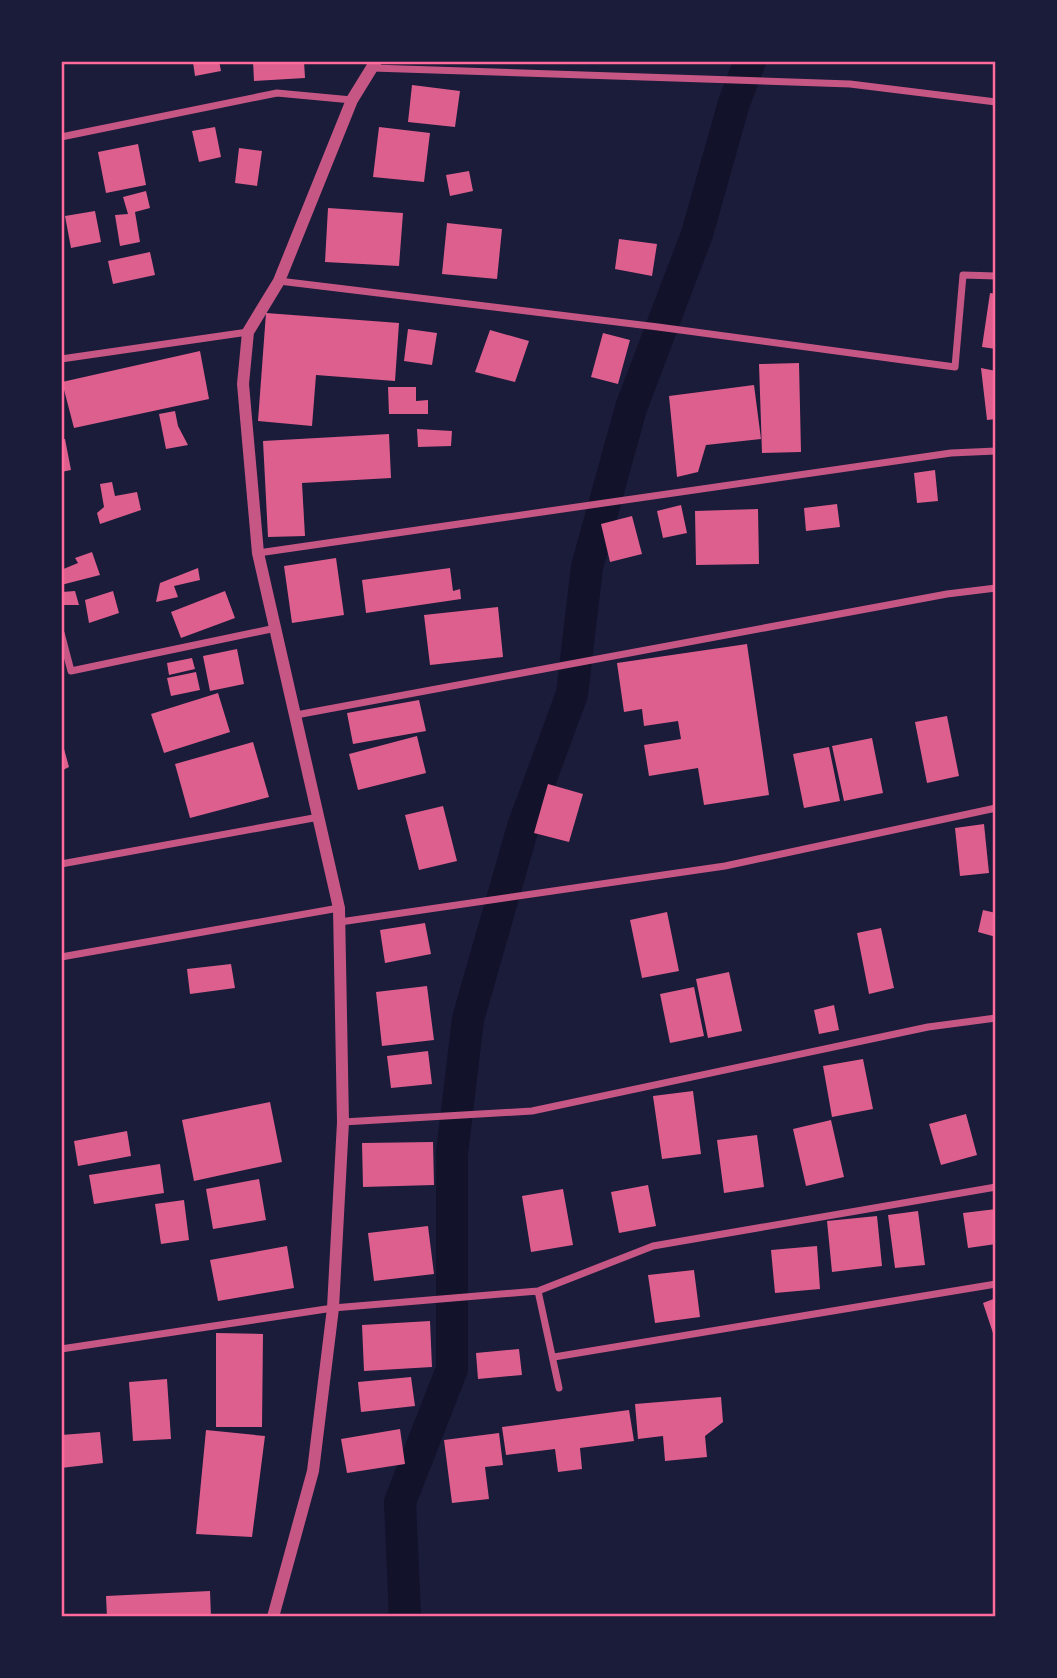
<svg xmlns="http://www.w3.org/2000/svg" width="1057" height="1678" viewBox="0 0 1057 1678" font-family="Figtree,sans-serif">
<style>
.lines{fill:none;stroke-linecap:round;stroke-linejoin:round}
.canal{stroke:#12122b;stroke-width:32}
.building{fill:#dd5f8e}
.minor{stroke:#c65784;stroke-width:7}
.tertiary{stroke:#c65784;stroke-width:12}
.neatline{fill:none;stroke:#ff6b9d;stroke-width:2.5}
</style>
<rect width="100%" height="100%" fill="#1b1b3a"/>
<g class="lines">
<!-- canal -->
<path class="canal" d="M405 1617 400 1502 452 1369V1153L468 1019 523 827 572 694 587 567 631 408 697 234 734 103 750 61"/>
</g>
<!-- building -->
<path class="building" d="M196 61H219L221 71 195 76 193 62Z
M253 61H304L305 78 254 81Z
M412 85 460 91 455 127 408 122Z
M215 127 221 157 199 162 192 131Z
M379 127 430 133 424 182 373 177Z
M138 144 146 185 106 193 98 152Z
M239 148 262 151 257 186 235 183Z
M469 171 473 191 450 196 446 175Z
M146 191 150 208 135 212 140 242 120 246 115 215 128 214 123 197Z
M328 208 403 213 399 266 325 262Z
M95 211 101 242 71 248 65 216Z
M447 223 502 229 497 279 442 274Z
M619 239 657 244 652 276 615 269Z
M150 252 155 275 113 284 108 261Z
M990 293 996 294V349L982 347Z
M266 313 399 323 395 381 316 375 312 426 258 421Z
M408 329 437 333 432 365 404 361Z
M490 330 529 341 515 382 475 372Z
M603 333 630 340 618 384 591 377Z
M200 351 209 399 74 428 62 382Z
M799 363 801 452 762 453 759 364Z
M981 368 996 371V419L987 420Z
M754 385 761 439 706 445 698 472 677 477 669 396Z
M388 387H416V401L428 400V414H389Z
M175 411 178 426 188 445 166 449 159 414Z
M417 429 452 431 451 446 418 447Z
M389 434 391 478 302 483 305 536 268 537 263 441Z
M61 439H65L71 470 61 472Z
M935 470 938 501 917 503 914 473Z
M112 482 115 496 137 492 141 510 100 524 97 513 104 507 100 484Z
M837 504 840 527 806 531 804 508Z
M681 505 687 533 663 538 657 511Z
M758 509 759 564 696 565 695 511Z
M632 516 642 554 610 562 601 524Z
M92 552 100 575 61 585V570L78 563 75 558Z
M336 558 344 615 292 623 284 566Z
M198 568 200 580 174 586 178 597 156 602 160 583Z
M450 568 453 591 460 589 461 599 366 613 362 580Z
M75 591 79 605H64L62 592Z
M113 591 119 613 89 623 85 600Z
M225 591 235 618 181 638 171 612Z
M498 607 503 657 430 665 424 615Z
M747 644 769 795 704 805 698 768 649 776 644 745 681 739 678 721 644 726 642 709 624 712 617 663Z
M237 649 244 684 210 691 203 656Z
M192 658 195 669 169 675 167 663Z
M196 672 200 690 171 696 167 678Z
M218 693 230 732 164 753 151 714Z
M419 700 426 731 353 744 347 713Z
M947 716 959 776 927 783 915 722Z
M417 736 426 773 358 790 349 754Z
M61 738 69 767 61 771Z
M872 738 883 793 844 801 832 746Z
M253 742 269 797 190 818 175 764Z
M829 747 840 801 804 808 793 754Z
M548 784 583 794 569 842 534 833Z
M443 806 457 861 419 870 405 815Z
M984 824 989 873 960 876 955 828Z
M983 910 996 913V937L978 932Z
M667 912 679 971 642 978 630 920Z
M425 923 431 954 385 963 380 930Z
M881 928 894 988 869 994 857 933Z
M231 964 235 988 190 994 187 969Z
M729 972 742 1031 708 1038 696 979Z
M427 986 434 1040 382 1046 376 992Z
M694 987 704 1036 670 1043 660 994Z
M834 1005 839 1030 819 1034 814 1010Z
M428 1051 432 1084 391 1088 387 1056Z
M863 1059 873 1109 832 1117 823 1066Z
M693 1091 701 1154 662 1159 653 1096Z
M270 1102 282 1162 194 1181 182 1120Z
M966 1114 977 1155 941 1165 929 1124Z
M831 1120 844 1177 806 1186 793 1129Z
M127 1131 131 1156 78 1166 74 1141Z
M757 1135 764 1187 724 1193 717 1140Z
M433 1142 434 1185 363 1187 362 1143Z
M160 1164 164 1193 94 1204 89 1175Z
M259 1179 266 1220 213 1229 206 1189Z
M648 1185 656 1226 619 1233 611 1192Z
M563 1189 573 1245 531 1252 522 1196Z
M184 1200 189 1240 161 1244 155 1204Z
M996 1209V1244L968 1248 963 1213Z
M918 1211 925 1265 895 1268 888 1215Z
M877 1216 882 1266 832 1272 827 1221Z
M428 1226 434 1274 374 1281 368 1233Z
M287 1246 294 1288 218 1301 210 1260Z
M817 1246 820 1289 775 1293 771 1250Z
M694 1270 700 1317 655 1323 648 1275Z
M996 1298V1338L995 1339 983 1303Z
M430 1321 432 1367 364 1371 362 1325Z
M216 1333 263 1334 262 1427H216Z
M519 1349 522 1375 478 1379 476 1353Z
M411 1377 415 1406 361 1412 358 1382Z
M167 1379 171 1439 133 1441 129 1382Z
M721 1397 723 1422 705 1436 707 1457 665 1461 663 1436 638 1439 635 1404Z
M629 1410 634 1441 580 1448 582 1469 558 1472 555 1449 506 1455 502 1427Z
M400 1429 405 1464 347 1473 341 1439Z
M206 1430 265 1436 252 1537 196 1534Z
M100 1432 103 1463 61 1468V1435Z
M499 1433 503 1465 485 1467 489 1499 452 1503 444 1440Z
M210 1591 211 1617H107L106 1596Z"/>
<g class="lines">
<!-- minor -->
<path class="minor" d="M372 68 850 84 996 102
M61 137 277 93 352 100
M279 281 658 327 955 367 963 275 996 276
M61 359 248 332
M258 553 951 453 996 451
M61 633 71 671 276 628
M296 715 947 594 996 588
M61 864 319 817
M340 922 725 866 996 808
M61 957 339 908
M343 1122 532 1111 928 1027 996 1018
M538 1291 559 1388
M61 1349 333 1308 538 1291 653 1246 996 1187
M554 1357 996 1284"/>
<!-- tertiary -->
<path class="tertiary" d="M273 1617 313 1471 333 1308 343 1122 339 908 258 553 243 384 248 332 279 281 352 100 376 61"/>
</g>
<!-- border -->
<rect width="1057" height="1678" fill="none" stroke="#1b1b3a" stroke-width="126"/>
<rect x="63" y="63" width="931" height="1552" class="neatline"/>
</svg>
